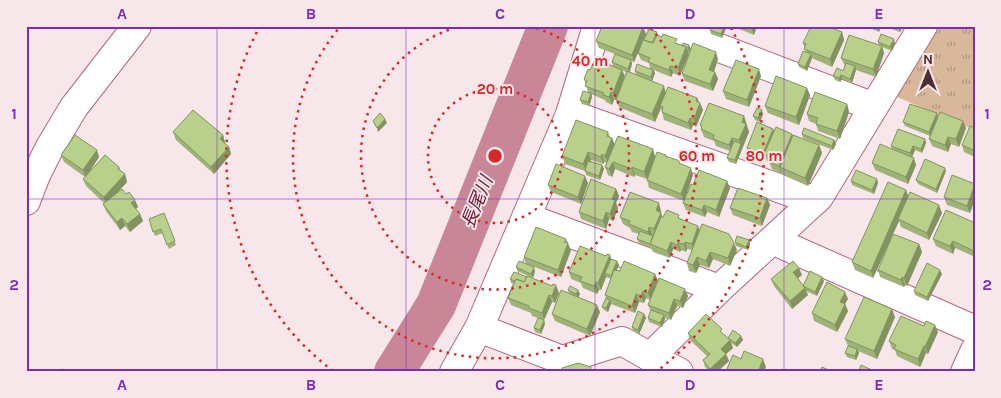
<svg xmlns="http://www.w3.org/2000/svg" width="1001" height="398" viewBox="0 0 1001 398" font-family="Karla,'Noto Sans JP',sans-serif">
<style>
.grass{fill:url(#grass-tufts)}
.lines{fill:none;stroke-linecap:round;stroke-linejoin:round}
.river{stroke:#c88697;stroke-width:40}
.minor-casing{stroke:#b0697c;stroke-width:30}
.minor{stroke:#fff;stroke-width:28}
.wall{fill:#9fb378}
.shaded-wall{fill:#829261}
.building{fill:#b9d08b;stroke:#829261}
.grid{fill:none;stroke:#7b2cbf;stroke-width:1;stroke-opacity:0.55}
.ring{fill:none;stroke:#d62828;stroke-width:2.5;stroke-dasharray:2.5 5}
.labels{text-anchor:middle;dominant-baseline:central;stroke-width:4;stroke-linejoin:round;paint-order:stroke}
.water-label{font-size:18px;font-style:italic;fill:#651633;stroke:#f7e6ea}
.centre{fill:#d62828;stroke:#f7e6ea;stroke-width:2.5}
.ring-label{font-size:15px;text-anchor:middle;font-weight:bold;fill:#d62828;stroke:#f7e6ea;stroke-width:4;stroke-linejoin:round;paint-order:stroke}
.neatline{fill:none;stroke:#7b2cbf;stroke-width:2}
.grid-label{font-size:16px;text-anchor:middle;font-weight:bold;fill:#7b2cbf}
</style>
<defs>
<pattern id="grass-tufts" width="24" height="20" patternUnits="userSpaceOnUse" patternTransform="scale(1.25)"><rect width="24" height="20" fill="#d8b79a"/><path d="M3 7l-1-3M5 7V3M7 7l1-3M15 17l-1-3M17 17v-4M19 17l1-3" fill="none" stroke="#b1957e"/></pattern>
</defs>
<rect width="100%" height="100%" fill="#f7e6ea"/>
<!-- grass -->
<path class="grass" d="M936 26H975V130L895 96Z"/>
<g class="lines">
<!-- river -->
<path class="river" d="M394 372 436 305 548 26"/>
<defs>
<path id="minor" d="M662 26 874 107
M570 114 815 201
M26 201 36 175 50 147 74 107 137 26
M526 217 719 289
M772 240 975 330
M479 328 562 360 622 341 650 357 719 289 819 197 923 26
M650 357 679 372
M454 372 479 328 570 114 597 26
M965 372 975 350"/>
</defs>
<!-- minor casing -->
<use href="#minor" class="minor-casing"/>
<!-- minor -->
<use href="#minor" class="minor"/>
</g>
<!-- wall -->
<path class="wall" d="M727 26 722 38 711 34 710 30Z
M733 26H757L754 35 734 27Z
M866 26H881L879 32 867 27Z
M883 26H903L900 32Z
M643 27 646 34 634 62 631 61 632 64 630 72 636 75 635 71 650 68 649 63 641 60 638 53 645 40 657 32 658 36 691 49 689 52H688L680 76 673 73 671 77 654 70 655 73 652 81 666 92 697 98 703 110 696 127 693 125 691 130 664 120 661 108 655 122 619 107 616 100H614L612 105 606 102 605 100 591 94 592 97 589 106 582 104 580 100 588 92 584 79 622 70 625 76 626 72 613 66 612 62 615 54 599 48 596 41Z
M842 32 844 40 832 67 812 58 807 71 799 67 798 64 806 52 803 43Z
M878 42 895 43 892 51 882 47 884 53 876 77 856 70 852 83 842 79 840 82 835 80 833 76 843 71 845 66 841 58 879 45Z
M718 59 714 72H715L718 79 713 91 685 81 682 74Z
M761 76 749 107 726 99 723 91Z
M810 95 799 125 768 113 765 106Z
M847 104 849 112 840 139 818 131 816 124 809 121 807 114Z
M937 113 938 117 966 128 959 147 951 144 948 152 932 146 929 139 930 136 905 126 903 122Z
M763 114 760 122 755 120 753 116Z
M744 116 749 132 736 164 729 162 727 158 730 151 716 146 714 141 704 137 701 129 702 128 700 125Z
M975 128V157L964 152 962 145Z
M773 129 774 131 793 136 819 145 822 153 808 186 783 175 782 172 781 173 772 169 769 162 767 161 765 156 764 158 749 152 747 148Z
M173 132 223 135 225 143 229 147 231 154 214 174 176 140Z
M608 132 610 137 612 138 614 144 653 149 655 157 647 179 635 175 634 177 615 169 612 177 608 175 605 167 607 163 604 162 603 164 591 160 590 161 602 165 604 169 600 180 586 175 585 171 565 164 562 156Z
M802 134 834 140 836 144 833 150 803 138Z
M925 139 926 143 922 153 915 150 912 157 916 165 908 184 875 170 872 163 892 149 891 146Z
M61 155 99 157 88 174 119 167 121 171 125 174 127 182 118 192 138 207 136 209 140 214 143 221 130 232 125 226 120 230 106 211 103 204 104 203 86 186 83 179 85 177 64 162Z
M666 155 667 157 693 175 684 201 649 188 647 180Z
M946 171 937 193 918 184 916 180Z
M877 179 878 183 874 194 852 185 851 181Z
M588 183 581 204 551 192 548 185Z
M975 184 970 213 947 205 944 197Z
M693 185 730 188 719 217 707 212 705 217 686 210 683 203Z
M616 189 619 196 616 203 618 208 613 221 609 219 606 229 581 219 579 212Z
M906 190 908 196 942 213 929 240 901 227 899 221 873 278 855 270 852 262Z
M767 198 770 205 762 226 733 215 730 208Z
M661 211V213L662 217 680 219 737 250 730 266 713 259 709 268 700 265 696 273 689 271 687 263 692 250 687 249 686 252 681 250 680 252 673 249 670 258 653 252 651 247V248L639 243 637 239 639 234 632 232 630 228 623 224 620 217Z
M164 213 176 245 169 249 163 233 155 236 149 219Z
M975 223V257L955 248 953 254 936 246 933 239Z
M749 240 750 244 748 250 736 246 735 242Z
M567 243 571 250 561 277 529 265 535 271 533 278 517 271 516 267 526 264 524 257Z
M919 244 922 252 907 286 905 285 904 287 880 277 878 270Z
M610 255 611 259 619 265 617 270 620 271 655 274 658 281 688 296 683 308 677 306 671 320 665 318V319L662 327 649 322 648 318 651 312 648 305 650 300 646 298 644 303 639 302 635 313 611 304 608 312 604 310 602 307 606 298 605 295 611 279 606 277 601 290H599L597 294 583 288 581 283 571 279 569 272Z
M942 274 928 301 915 295 914 291Z
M802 275 798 278 803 286 824 281 817 296 806 291 808 295 792 309 774 286 771 279Z
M510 279 559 293 555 303 552 302 544 320 532 316 531 313 511 305 508 298 514 284 511 283Z
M568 290 580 294 578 297 600 312 590 336 555 321 552 314 569 293Z
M848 299 845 304 848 311 837 332 814 321 812 313Z
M644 314 646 318 639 334 633 331 632 327Z
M895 317 877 359 858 351 859 353 856 360 847 357 845 353 848 346 845 339Z
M544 320 545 324 541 334 535 332 534 328Z
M938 332 928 354 926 353 920 367 897 356 895 350 892 349 889 341Z
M688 333 724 334 728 339 741 336 743 340 737 347 731 343 733 348 726 354 729 361 717 372H709L705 367 703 360 707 356 690 340Z"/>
<!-- shaded-wall -->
<path class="shaded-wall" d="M724 26H727L722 38 721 34Z
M751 26H757L754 35 751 27Z
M876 26H881L879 32Z
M898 26H903L900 32Z
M643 27 646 34 634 62 632 55Z
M842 32 844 40 832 67 830 59Z
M894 39 895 43 892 51 890 47Z
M689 45 691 49 689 52 688 48Z
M882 46 884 53 876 77 873 69Z
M686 47 689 54 680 76 678 68Z
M716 52 718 59 712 77 709 70Z
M811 54 812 58 807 71 805 67Z
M631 60 632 64 629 73 628 69Z
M670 66 673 73 671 77 669 70Z
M855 66 856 70 852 83 850 79Z
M759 69 761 76 749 107 747 100Z
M622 70 625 78 616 100 613 93Z
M653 70 655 73 652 81 651 77Z
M715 72 718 79 713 91 710 84Z
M841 75 842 79 840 82 839 78Z
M664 86 666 94 660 106 661 108 655 122 652 114Z
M807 88 810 95 799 125 796 117Z
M611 92 614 100 612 105 609 97Z
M591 93 592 97 589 106 588 102Z
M697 98 700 105V103L703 110 696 127 694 119 696 101Z
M847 104 849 112 840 139 837 131Z
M762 110 763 114 760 122 758 118Z
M937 113 938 117 931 136 929 132Z
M744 116 749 132 736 164 735 160 741 144 739 140 742 122Z
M690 118 693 125 691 130 688 123Z
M385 119 387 123 378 132 377 128Z
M963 121 966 128 959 147 956 139Z
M773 129 774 133 764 154 765 156 764 158 763 154Z
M792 134 795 141 780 167 782 172 781 173 779 166Z
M223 135 225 143 223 146 220 139Z
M948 137 951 144 948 152 945 145Z
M612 138 615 145 608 163 605 156Z
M732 138 735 145 732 152 729 145Z
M925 139 926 143 922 153 921 149Z
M834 140 836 144 833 150 832 146Z
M819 145 822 153 808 186 805 178Z
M913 146 915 150 912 157 910 153Z
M229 147 231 154 214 174 211 167Z
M653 149 655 157 647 179 644 172Z
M97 150 99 157 86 177 83 170Z
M588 152 591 160 586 171 583 164Z
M602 154 604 162 603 164 601 157Z
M914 158 916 165 908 184 906 177Z
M613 162 615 169 612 177 609 169Z
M602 165 604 169 600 180 599 176Z
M632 167 635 175 634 177 632 169Z
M691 168 693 175 684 201 681 194Z
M945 168 946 171 937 193 936 189Z
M125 174 127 182 106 205 104 197Z
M585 176 588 183 581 204 578 197Z
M877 179 878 183 874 194 872 190Z
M727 181 730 188 719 217 716 210Z
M975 185V200L970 213 967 206Z
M616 189 619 196 616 203 618 208 613 221 610 214 612 199Z
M906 190 909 198 898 219 899 221 873 278 871 271Z
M767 198 770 205 762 226 760 218Z
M135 200 138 207 134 210 131 203Z
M659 203 661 211V213L663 220 657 236 654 229 656 210Z
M704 205 707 212 705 217 702 210Z
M939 205 942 213 929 240 927 233Z
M606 212 609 219 606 229 603 221Z
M140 214 143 221 130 232 127 224Z
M122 218 125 226 120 230 117 222Z
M698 226 701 233 694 251 692 244Z
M649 227 652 235 650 239 648 232Z
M566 239 571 250 561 277 558 270Z
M749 240 750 244 748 250 746 247Z
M953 241 955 248 953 254 950 246Z
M671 242 673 249 670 258 667 251Z
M685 242 687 249 686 252 684 244Z
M678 243 681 250 680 252 677 245Z
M734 243 737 250 730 266 728 258Z
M919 244 922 252 907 286 904 278Z
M710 252 713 259 709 268 706 261Z
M610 255 612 263 605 273 606 277 601 290 598 283Z
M697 257 700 265 696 273 693 265Z
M617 261 619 265 612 280 611 276Z
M534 267 535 271 533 278 531 274Z
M799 268 802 275 796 280 793 272Z
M940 270 942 274 928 301 927 297Z
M655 274 658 281 651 300 648 293Z
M822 277 824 281 817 296 815 292Z
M902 277 905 285 904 287 901 280Z
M596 282 599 290 597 294 594 286Z
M556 285 559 293 555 303 552 296Z
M805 288 808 295 792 309 790 301Z
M685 289 688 296 683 308 680 301Z
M578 290 580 294 578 298 576 294Z
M643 291 646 298 644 303 641 296Z
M845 292 848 299 845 304 848 311 837 332 835 325 840 302Z
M636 294 639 302 635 313 632 306Z
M549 295 552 302 544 320 542 313Z
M674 299 677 306 671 320 669 313Z
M610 300 611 304 608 312 606 308Z
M597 305 600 312 590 336 587 329Z
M892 309 895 317 877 359 874 351Z
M644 314 646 318 639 334 638 330Z
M664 315 665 319 662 327 660 323Z
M544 320 545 324 541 334 540 330Z
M935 325 938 332 928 354 925 347Z
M741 336 743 340 737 347 735 343Z
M730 340 733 348 726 354 729 361 717 372H711L710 369 721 349Z
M924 346 926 353 920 367 918 359Z
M857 349 859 353 856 360 855 356Z
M763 359 766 367 764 372H758Z"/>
<!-- building -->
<path class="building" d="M602 26 643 27 632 55 596 41Z
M711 26H724L721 34 710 30Z
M811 26H827L842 32 830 59 804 49 806 44 803 43Z
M649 29 657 32 652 43 644 40Z
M663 34 677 39 675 43 686 47 678 68 670 66 669 70 648 62 650 58 638 53 643 40 653 43 657 35 662 37Z
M881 34 894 39 890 47 878 42Z
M849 35 882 46 873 69 841 58Z
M683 43 689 45 688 48 682 45Z
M693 43 716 52 709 70 715 72 710 84 682 74Z
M803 51 811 54 805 67 798 64Z
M615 54 631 60 628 69 612 62Z
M595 59 622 70 613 93 611 92 609 97 603 95 604 93 585 86 587 81 584 79 588 69 590 70Z
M736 60 759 69 747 100 723 91Z
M846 63 855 66 850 79 841 75 839 78 833 76 837 68 843 71Z
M637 64 653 70 651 77 635 71Z
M627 71 664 86 652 114 616 100Z
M776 76 807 88 796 117 765 106Z
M668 87 697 98 696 101 700 103 694 119 690 118 688 123 662 112 663 107 660 106Z
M583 91 591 93 588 102 580 100Z
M815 92 847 104 837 131 816 124 818 118 807 114Z
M709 103 744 116 742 122 746 124 739 140 732 138 729 145 713 139 714 135 701 129 702 126 700 125Z
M910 104 937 113 929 132 903 122Z
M757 108 762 110 758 118 753 116Z
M193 110 223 135 220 139 229 147 211 167 173 132Z
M940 112 963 121 956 139 948 137 945 145 929 139Z
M380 113 385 119 377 128 373 121Z
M576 120 608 132 607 136 612 138 605 156 602 154 601 157 588 152 583 164 562 156Z
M757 122 773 129 763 154 747 148Z
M970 126 975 128V151L962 145Z
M776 127 792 134 779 166 769 162 772 157 764 154Z
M804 128 834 140 832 146 802 134Z
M898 129 925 139 921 149 913 146 910 153 891 146Z
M75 135 97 150 83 170 61 155Z
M793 135 819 145 805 178 780 167Z
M618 136 653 149 644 172 632 167V169L613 162 609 169 605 167Z
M734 141 741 144 735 160 727 158Z
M880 144 914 158 906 177 872 163Z
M657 152 666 155 665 156 680 161 679 163 691 168 681 194 647 180Z
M105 155 119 167 118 169 125 174 104 197 83 179Z
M925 159 945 168 936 189 916 180Z
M588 161 602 165 599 176 585 171Z
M556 164 585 176 578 197 548 185Z
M699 170 727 181 716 210 704 205 702 210 683 203 691 184 693 185Z
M856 170 877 179 872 190 851 181Z
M952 175 975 184 967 206 944 197Z
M591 179 616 189 612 199 615 200 610 214 606 212 603 221 579 212Z
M888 182 906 190 871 271 852 262Z
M738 188 767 198 760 218 730 208Z
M122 189 126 194 129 192 135 200 131 203 140 214 127 224 122 218 117 222 103 204Z
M630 192 659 203 656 210 661 213 654 229 649 227 648 232 629 224 630 221 620 217Z
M910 192 939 205 927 233 898 219Z
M667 210 679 215 678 218 698 226 692 244 685 242 684 244 678 243 677 245 671 242 667 251 650 244 661 217H663Z
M946 210 975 223V249L974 251 953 241 950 246 933 239Z
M164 213 175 241 167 245 161 229 153 232 149 219Z
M702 224 729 234 734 243 728 258 710 252 706 261 697 257 693 265 687 263Z
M536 227 566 239 564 242 568 243 558 270 524 257Z
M640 231 653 236 650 244 637 239Z
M893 234 919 244 904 278 902 277 901 280 878 270Z
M737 236 749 240 746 247 735 242Z
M580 246 606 256 607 254 610 255 598 283 596 282 594 286 580 281 582 277 569 272Z
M611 259 617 261 611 276 605 273Z
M519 261 534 267 531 274 516 267Z
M624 261 655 274 648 293 643 291 641 296 636 294 632 306 605 295 614 270 620 271Z
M793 261 799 268 793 272 805 288 790 301 771 279Z
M927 263 940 270 927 297 914 291Z
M810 271 822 277 815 292 803 286Z
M514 272 527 277 524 282 516 279 515 281 510 279Z
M527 276 552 286 553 284 556 285 552 296 549 295 542 313 529 308V306L508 298 516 279 524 282Z
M659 278 685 289 680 301 674 299 669 313 648 305Z
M827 282 845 292 840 302 845 304 835 325 812 313Z
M570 286 578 290 576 294 568 290Z
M561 290 597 305 587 329 552 314Z
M864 297 892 309 874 351 845 339Z
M606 298 610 300 606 308 602 307Z
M651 310 664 315 660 323 648 318Z
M638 311 644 314 638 330 632 327Z
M706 314 722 329 720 331 730 340 721 349 726 354 710 369 703 360 710 354 688 333Z
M901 316 924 326 926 321 935 325 925 347 924 346 918 359 894 349 896 345 889 341Z
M538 318 544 320 540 330 534 328Z
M733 330 741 336 735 343 728 338Z
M848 346 857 349 855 356 845 353Z
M744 351 763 359 758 372H729L726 371 733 355 741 359Z
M578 363 591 367 590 371 592 372H561L562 368Z
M861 365 876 372H858Z
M822 367 833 372H820Z
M62 369 72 372H61Z
M926 369 933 372H925Z"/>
<!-- grid -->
<path class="grid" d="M217 26V372M406 26V372M595 26V372M784 26V372M26 199H975"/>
<!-- distance rings -->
<g class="ring">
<circle cx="495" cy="156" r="67"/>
<path d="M529 26A134 134 0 1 1 461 26"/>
<path d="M651 28A202 202 0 1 1 339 28"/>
<path d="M333 371A269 269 0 0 1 259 28M731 28A269 269 0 0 1 657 371"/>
</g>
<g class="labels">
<!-- water labels -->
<g class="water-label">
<text transform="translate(477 202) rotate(-68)">長尾川</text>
</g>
</g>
<circle cx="495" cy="156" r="8" class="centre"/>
<g class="ring-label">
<text x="590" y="66">40 m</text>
<text x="495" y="94">20 m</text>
<text x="697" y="161">60 m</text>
<text x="764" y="161">80 m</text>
</g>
<!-- border -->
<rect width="1001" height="398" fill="none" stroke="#f7e6ea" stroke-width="55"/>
<!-- north arrow -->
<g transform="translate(928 72)" stroke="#f7e6ea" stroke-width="4" paint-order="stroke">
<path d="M0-4L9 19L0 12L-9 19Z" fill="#4d2e36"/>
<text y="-8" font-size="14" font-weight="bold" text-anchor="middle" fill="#4d2e36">N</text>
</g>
<rect x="28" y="28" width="946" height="342" class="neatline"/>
<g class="grid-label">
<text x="122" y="19">A</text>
<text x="311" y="19">B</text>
<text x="500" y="19">C</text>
<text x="690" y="19">D</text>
<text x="879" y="19">E</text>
<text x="14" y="119">1</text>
<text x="987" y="119">1</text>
<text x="14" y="290">2</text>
<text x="987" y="290">2</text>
<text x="122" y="390">A</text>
<text x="311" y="390">B</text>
<text x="500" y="390">C</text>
<text x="690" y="390">D</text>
<text x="879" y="390">E</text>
</g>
</svg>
